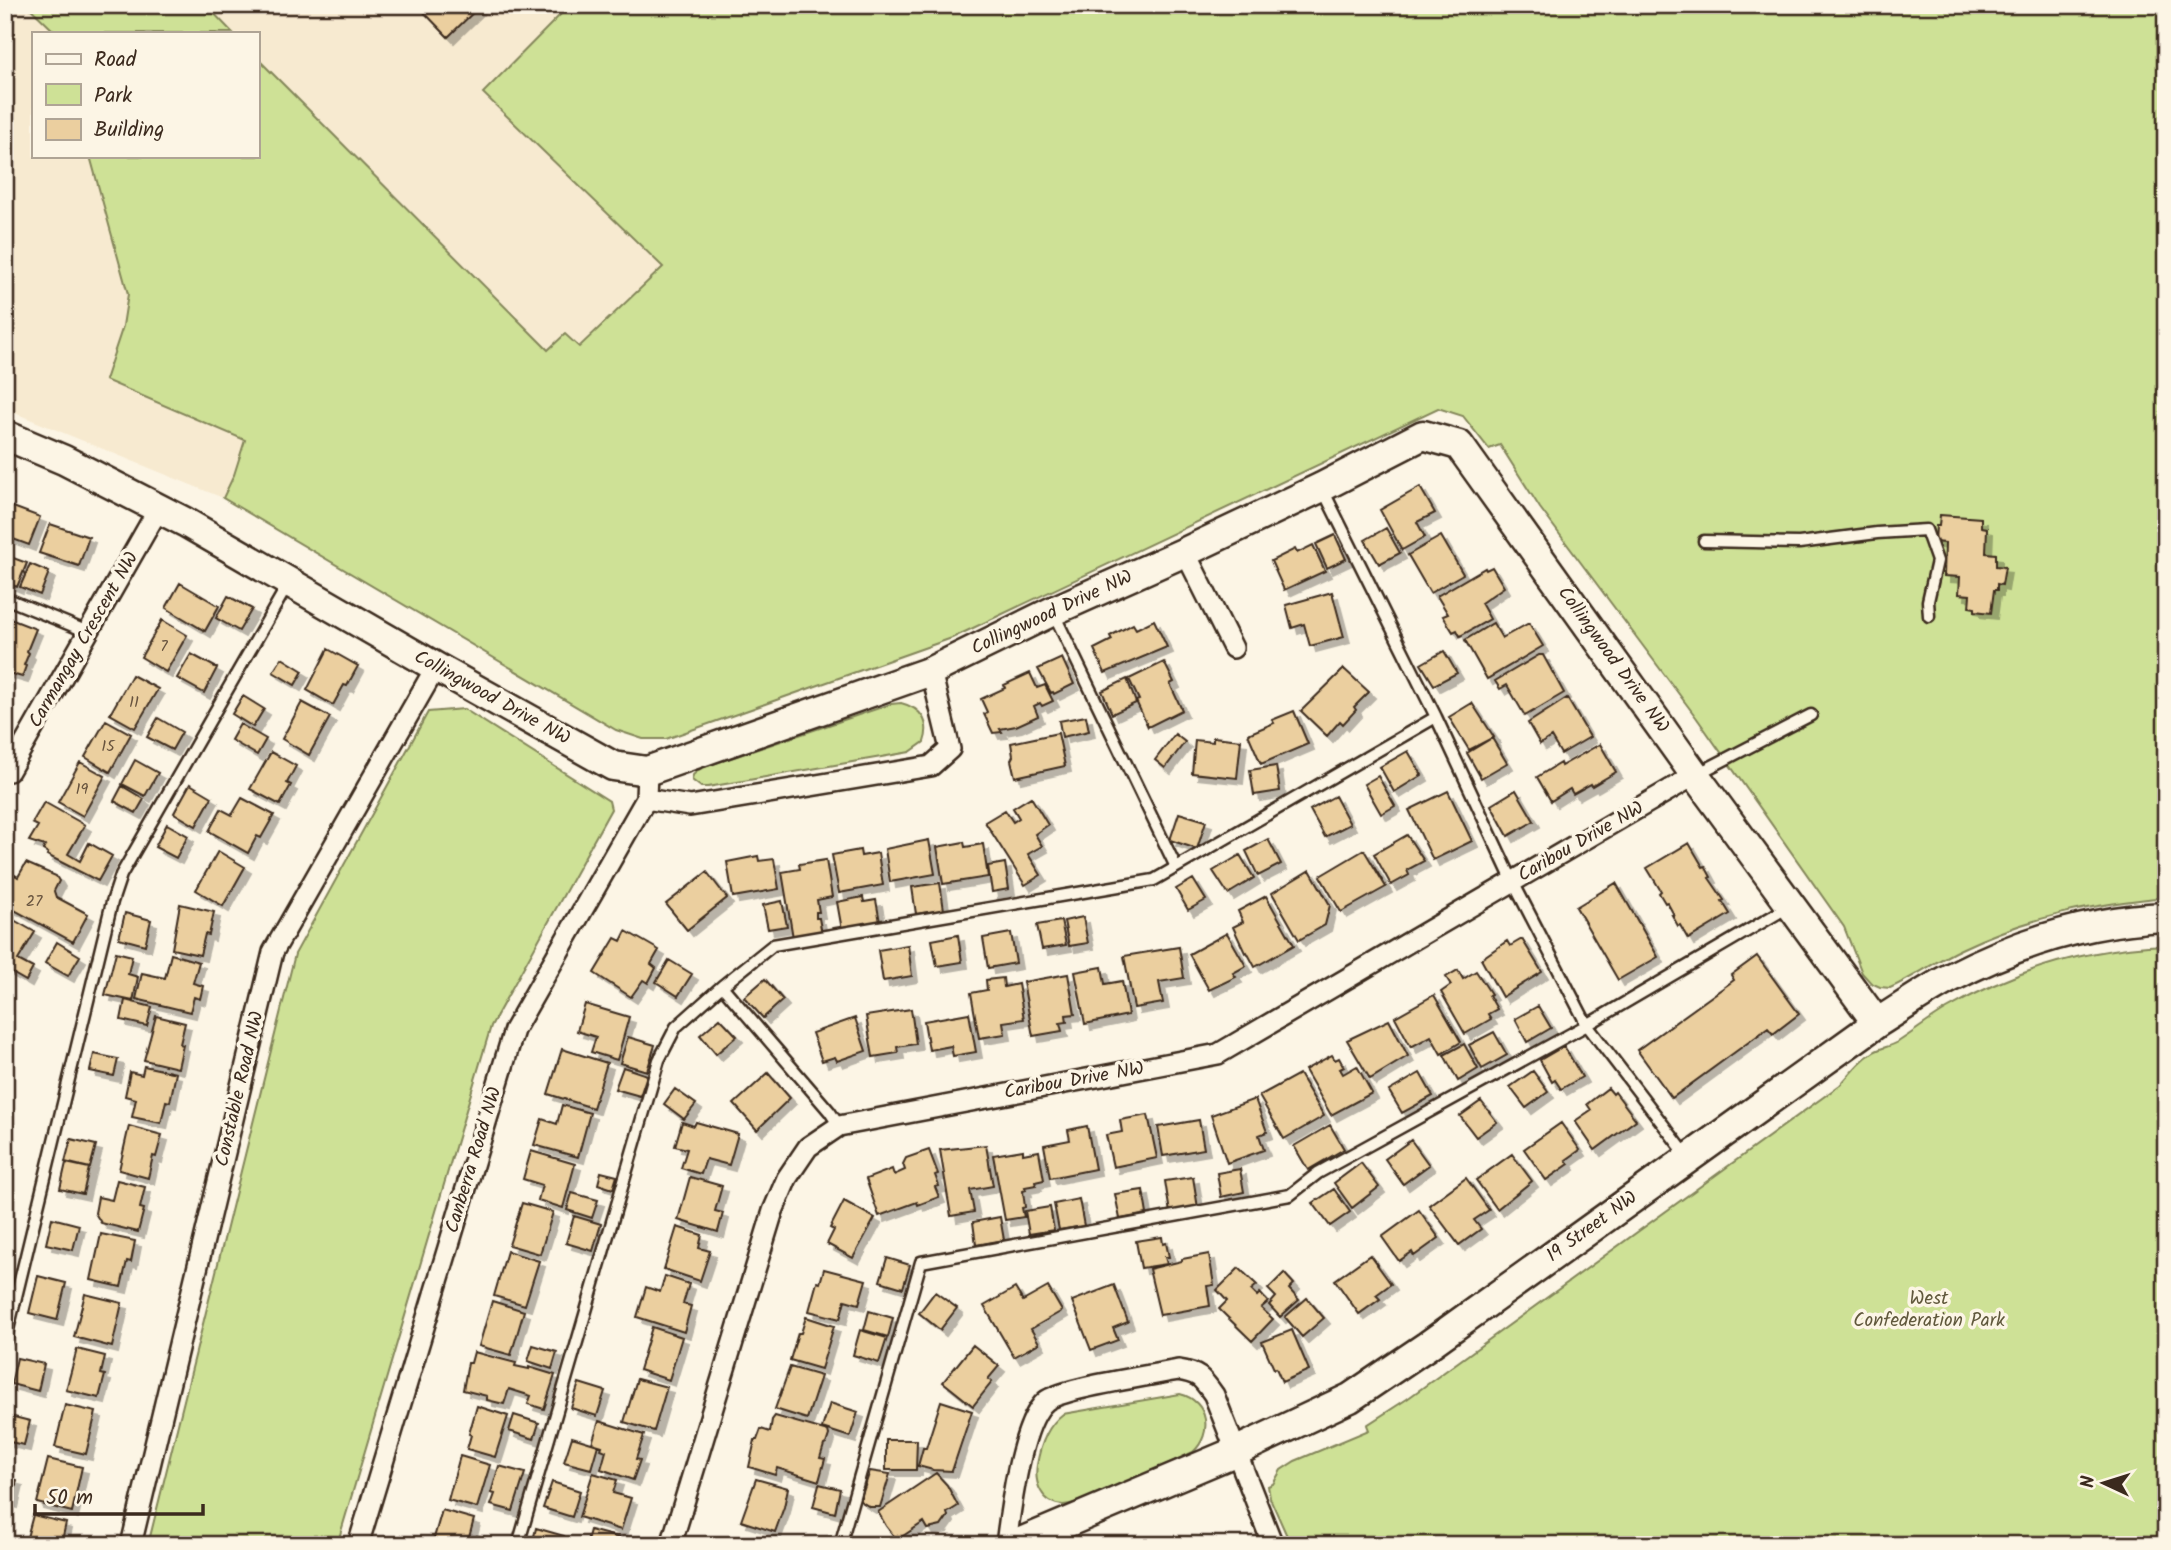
<svg xmlns="http://www.w3.org/2000/svg" width="2171" height="1550" viewBox="0 0 2171 1550" font-family="Kalam,sans-serif">
<style>
.built{fill:#f7ead0;fill-rule:evenodd}
.green{fill:#cee196;stroke:#84865a;stroke-width:2}
.building{fill:#ebcf9f;stroke:#3b2a1e;stroke-width:2;filter:url(#shadow)}
.lines{fill:none;stroke-linecap:round;stroke-linejoin:round}
.lane-casing{stroke:#3b2a1e;stroke-width:15}
.street-casing{stroke:#3b2a1e;stroke-width:24}
.secondary-casing{stroke:#3b2a1e;stroke-width:33}
.lane{stroke:#fcf5e5;stroke-width:10}
.street{stroke:#fcf5e5;stroke-width:19}
.secondary{stroke:#fcf5e5;stroke-width:28}
.labels{text-anchor:middle;dominant-baseline:central;stroke-width:7;stroke-linejoin:round;paint-order:stroke}
.number-label{font-size:16px;fill:#67533e}
.street-label{font-size:19px;fill:#3b2a1e;stroke:#fcf5e5}
.park-label{font-size:19px;fill:#60583c;stroke:#fcf5e5}
</style>
<defs>
<filter id="shadow"><feDropShadow dx="6" dy="6" stdDeviation="0" flood-color="#0004"/></filter>
</defs>
<rect width="100%" height="100%" fill="#fcf5e5"/>
<filter id="ink" filterUnits="userSpaceOnUse"><feTurbulence type="fractalNoise" baseFrequency=".0143" numOctaves="2"/><feDisplacementMap in="SourceGraphic" scale="14" xChannelSelector="R" yChannelSelector="G"/><feConvolveMatrix kernelMatrix="1 2 1 2 8 2 1 2 1" color-interpolation-filters="sRGB"/></filter>
<g filter="url(#ink)">
<!-- built -->
<path class="built" d="M5 5H1231L530 679 223 498 5 409ZM33 33H257V156H33Z"/>
<!-- green -->
<path class="green" d="M27 5H206L233 33H56Z
M559 5H2166V897C2093 904 2028 917 1961 949 1937 960 1915 977 1890 988L1880 987 1871 983 1862 973 1844 927 1696 717 1540 508 1500 445 1489 449 1463 416 1438 408 952 638 666 739H643L616 730 223 498 234 475 245 440 105 380 123 326 128 294 90 156H257V58L548 350 565 334 579 347 663 267 483 93 564 11Z
M901 703C921 708 931 722 924 742L910 752 708 787H701L692 780 693 775 701 768 891 704Z
M464 709 609 801 611 809 491 1026 337 1545H148L295 954 428 712Z
M2166 945V1545H1291L1270 1498 1268 1486 1273 1484 1281 1470 1295 1461 1369 1430 1367 1425 1407 1399 1840 1085C1851 1073 1859 1061 1874 1052 1882 1047 1890 1047 1898 1042 1915 1031 1930 1019 1947 1009 2014 970 2089 948 2166 945Z
M1180 1394C1209 1401 1213 1434 1193 1452 1162 1467 1130 1481 1099 1493 1088 1498 1075 1505 1063 1505 1042 1504 1034 1483 1037 1465 1040 1446 1047 1426 1063 1414Z"/>
<!-- building -->
<path class="building" d="M417 5H481L448 37Z
M1420 487 1435 513 1417 522 1425 537 1402 550 1380 510Z
M5 504 40 517 29 545 5 536Z
M1940 515 1981 518V527L1987 528 1986 553 1996 554V566L2005 567 2002 585 1997 584V590H1994L1991 613 1975 611V608L1969 607 1970 595 1959 594 1960 577 1944 576 1945 543 1935 542 1936 526H1939Z
M50 524 89 537 79 566 39 553Z
M1386 528 1400 553 1379 564 1365 540Z
M1335 535 1346 559 1327 568 1316 544Z
M1441 536 1463 574 1430 593 1408 555Z
M1313 545 1325 571 1284 590 1271 561 1295 549 1297 553Z
M5 555 27 563 17 587 5 582Z
M30 564 49 572 40 595 20 587Z
M1492 567 1504 587 1481 603 1490 619 1460 636 1457 630 1453 632 1443 616 1448 614 1437 596 1485 568 1486 570Z
M180 583 219 606 205 631 166 608Z
M1332 592 1344 637 1310 646 1304 624 1292 628 1286 605Z
M228 596 252 609 239 631 216 618Z
M5 617 36 629 27 651 29 653 24 665 26 666 22 677 5 672Z
M162 620 187 635 166 672 141 657Z
M1154 620 1167 647 1105 673 1094 649 1112 640 1110 636 1133 624 1136 629Z
M1493 623 1502 638 1529 623 1543 646 1487 679 1465 640Z
M328 649 358 666 347 686 344 685 333 705 307 690Z
M1444 651 1457 673 1434 685 1421 664Z
M191 654 217 668 204 693 177 678Z
M1539 655H1543L1564 693 1525 716 1507 685 1500 689 1495 681Z
M282 658 303 671 295 685 273 672Z
M1062 658 1074 684 1054 694 1053 692 1051 693 1038 669Z
M1164 662 1174 682 1170 684 1182 710 1148 727 1136 701 1139 700 1129 679Z
M1344 669 1369 692 1354 707 1356 710 1343 724 1340 721 1327 736 1301 711Z
M1030 673 1037 688 1045 685 1053 701 1042 706 1040 703 1034 706 1038 716 1016 726 1000 729 1002 732 993 733 984 714 987 712 981 699 1005 688 1004 685Z
M132 675 158 689 135 728 110 714Z
M1127 679 1136 703 1112 714 1102 691Z
M243 696 264 709 253 727 232 714Z
M1567 698 1590 737 1561 754 1551 737 1540 744 1528 723Z
M302 702 330 717 309 755 282 739Z
M1472 703 1494 737 1469 750 1449 717Z
M1294 711 1308 744 1261 764 1248 734 1274 723 1272 720Z
M1086 716 1089 731 1062 737 1059 721Z
M158 718 182 732 172 750 147 737Z
M106 720 131 734 110 772 85 757Z
M240 724 266 739 257 755 231 740Z
M1058 733 1065 766 1015 777 1011 760 1013 756 1011 743Z
M1175 734 1185 742 1165 768 1155 760Z
M1213 737 1241 740 1237 778 1192 773 1195 740 1213 742Z
M1492 738 1507 763 1481 778 1467 753Z
M1600 744 1616 772 1592 786 1591 784 1573 794 1570 789 1551 801 1537 777 1560 763 1561 766Z
M1408 751 1422 775 1394 792 1380 767Z
M271 752 296 766 287 783 291 785 280 805 250 789Z
M135 760 158 773 145 796 122 784Z
M80 762 105 776 83 816 58 802Z
M1276 766 1280 791 1254 795 1250 770Z
M1378 776 1395 806 1381 814 1364 784Z
M190 784 212 797 196 826 174 813Z
M122 786 144 799 136 813 114 801Z
M1516 790 1534 821 1508 836 1491 805Z
M1448 791 1472 841 1433 860 1409 810Z
M1335 796 1350 824 1325 837 1310 810Z
M1031 797 1048 825 1035 834 1042 846 1028 854 1041 875 1025 885 985 822 1005 810 1013 822 1019 818 1013 808Z
M242 798 274 815 261 838 257 836 248 853 209 831 221 809 232 815Z
M44 802 85 825 68 854 80 861 89 843 112 856 98 881 47 855 48 853 43 850 45 846 29 841 38 826 32 823Z
M1179 813 1206 821 1197 849 1170 840Z
M167 824 188 836 176 858 155 847Z
M1407 835 1424 861 1407 870 1409 875 1391 885 1374 854Z
M1268 839 1281 864 1258 876 1246 851Z
M929 840 935 874 890 882 885 849Z
M964 842 965 847 983 844 988 877 943 884 937 847Z
M1689 843 1703 867 1705 866 1711 877 1709 878 1724 900 1722 901 1730 914 1688 939 1680 925 1678 926 1672 915H1674L1667 902 1665 903 1659 893 1661 891 1647 868Z
M860 850 861 856 878 853 883 885 839 893 832 855Z
M1364 850 1386 887 1341 912 1320 876Z
M218 851 245 867 223 906 196 890Z
M1240 855 1254 878 1228 894 1213 871Z
M758 856 759 861 774 859 779 889 733 897 727 862Z
M826 860 832 897 817 900 819 912H816V918H819L822 934 793 938 782 872 800 869 799 864Z
M26 863 56 876 59 881 54 891 56 897 88 914 73 942 5 905V890L9 881 15 875 18 877Z
M1005 863 1009 889 992 892 988 866Z
M1310 870 1330 905 1325 925 1299 940 1272 893Z
M707 872 727 898 687 930 666 904Z
M1193 879 1206 900 1188 910 1176 889Z
M940 883 944 910 916 914 912 887Z
M1616 883 1658 957 1618 980 1576 907Z
M1266 896 1294 945 1255 967 1247 952 1245 953 1233 927 1243 922 1238 911Z
M863 897 864 902 876 900 880 922 842 930 837 902Z
M782 901 787 926 768 929 763 905Z
M180 904 214 912 209 935 205 934 200 955 172 949Z
M125 913 151 920 145 945 119 938Z
M5 915 35 932 18 960 33 968 26 981 5 969Z
M1083 917 1088 943 1069 946 1064 921Z
M1061 921 1066 945 1042 949 1037 925Z
M626 931 659 950 651 964 656 968 648 983 643 980 631 997 594 973 615 938 621 941Z
M1011 933 1016 963 988 968 983 938Z
M1227 933 1246 966 1233 973 1236 977 1209 990 1189 954Z
M958 935 962 962 937 966 932 940Z
M1522 939 1542 972 1502 997 1481 959 1507 941 1510 946Z
M57 942 80 956 68 976 45 963Z
M908 945 912 976 883 981 878 950Z
M1179 947 1184 978 1159 982 1163 1003 1134 1008 1124 956Z
M116 952 132 956 128 974 138 977 133 1001 105 995Z
M171 954 199 962 193 983 203 986 200 999 194 997 190 1012 136 999 142 973 165 978Z
M1757 956 1799 1014 1773 1034 1768 1028 1672 1098 1637 1050 1734 980 1731 975Z
M669 960 692 974 678 996 656 982Z
M1102 967 1105 984 1122 981 1128 1015 1085 1024 1075 972Z
M1458 970 1463 979 1476 971 1491 994 1489 995 1497 1009 1488 1014 1491 1019 1465 1034 1441 992 1451 985 1446 977Z
M1068 974 1075 1014 1066 1015 1067 1022 1060 1023 1062 1031 1033 1036 1023 982Z
M1003 978 1004 987 1018 984 1024 1019 1003 1022 1005 1034 979 1038 971 993 987 990 986 980Z
M765 979 783 1000 763 1018 744 997Z
M1434 995 1461 1042 1441 1054 1431 1036 1411 1047 1395 1017Z
M125 1000 152 1007 147 1026 121 1020Z
M585 1004 629 1017 617 1060 591 1052 596 1037 577 1031Z
M1538 1006 1551 1028 1527 1042 1515 1019Z
M911 1009 916 1044 897 1047 898 1053 873 1057 866 1016Z
M969 1013 976 1052 953 1056 951 1046 929 1050 924 1021Z
M156 1016 185 1023 180 1044 183 1045 178 1068 144 1060Z
M720 1018 737 1036 716 1054 700 1035Z
M855 1018 866 1051 837 1061 835 1057 822 1061 812 1033Z
M1389 1020 1408 1056 1370 1079 1347 1040Z
M1494 1032 1507 1055 1482 1069 1469 1045Z
M628 1037 655 1045 647 1071 620 1063Z
M1464 1044 1478 1069 1458 1081 1444 1055Z
M1564 1046 1582 1077 1561 1089 1555 1080 1552 1082 1540 1060Z
M562 1049 607 1063 593 1108 548 1094Z
M94 1054 118 1059 114 1076 90 1071Z
M1332 1055 1335 1060 1339 1058 1344 1067 1340 1069 1343 1074 1357 1066 1372 1093 1331 1115 1305 1070Z
M144 1066 176 1073 170 1102 166 1101 161 1123 132 1117 136 1099 125 1096 130 1072 142 1075Z
M623 1067 647 1075 640 1096 615 1089Z
M1533 1071 1548 1092 1526 1108 1510 1087Z
M768 1073 790 1098 757 1130 734 1104Z
M1420 1073 1433 1096 1402 1113 1389 1091Z
M1299 1074 1324 1116 1284 1139 1259 1096Z
M1608 1088 1613 1094 1615 1092 1636 1120 1595 1150 1575 1121 1591 1110 1587 1104Z
M675 1089 696 1104 684 1119 664 1104Z
M1255 1099 1267 1132 1259 1135 1264 1150 1227 1163 1211 1115Z
M1481 1101 1497 1122 1476 1137 1460 1116Z
M562 1105 590 1113 578 1157 534 1145 542 1119 557 1124Z
M1148 1115 1157 1158 1113 1167 1106 1135 1122 1132 1120 1120Z
M1199 1120 1204 1149 1163 1156 1158 1127Z
M682 1122 694 1126 696 1122 738 1134 729 1165 706 1159 701 1174 681 1168 687 1149 675 1146Z
M1561 1123 1580 1150 1566 1160 1569 1164 1546 1180 1524 1149Z
M1330 1125 1344 1149 1308 1170 1294 1146Z
M129 1126 162 1135 156 1157 153 1156 148 1178 119 1170Z
M1087 1126 1095 1169 1050 1178 1044 1145 1070 1140 1068 1130Z
M71 1139 96 1145 90 1168 65 1162Z
M1411 1140 1429 1165 1403 1184 1385 1159Z
M986 1145 993 1186 970 1190 974 1212 951 1216 940 1150Z
M929 1150 938 1174 935 1175 939 1186 935 1187 939 1197 918 1205 917 1202 879 1216 866 1179 892 1169 894 1175 905 1170 903 1164 906 1158Z
M1023 1150V1154L1039 1151 1044 1180 1035 1182 1036 1185 1025 1187 1026 1190 1023 1191 1025 1207 1022 1208 1024 1217 1005 1220 993 1155Z
M531 1151 575 1164 563 1208 538 1200 542 1185 523 1179Z
M1512 1154 1532 1181 1497 1209 1476 1180Z
M66 1163 89 1168 83 1194 60 1189Z
M1361 1163 1379 1187 1352 1208 1334 1183Z
M1240 1169 1244 1192 1221 1197 1217 1173Z
M601 1172 617 1176 613 1189 598 1184Z
M690 1177 722 1186 715 1211 723 1213 718 1232 678 1220Z
M1193 1177 1198 1208 1170 1213 1165 1181Z
M1466 1178 1489 1210 1474 1220 1481 1229 1459 1245 1429 1205Z
M117 1180 145 1187 140 1208 144 1209 138 1232 101 1223 95 1213 98 1197 112 1200Z
M1334 1189 1350 1212 1330 1226 1313 1203Z
M1143 1190 1147 1214 1120 1219 1115 1194Z
M572 1193 598 1200 592 1218 567 1210Z
M1079 1199 1084 1226 1059 1230 1054 1204Z
M844 1201 875 1218 853 1258 827 1244 834 1230 830 1228Z
M522 1203 553 1212 540 1254 509 1245Z
M1050 1207 1054 1230 1029 1234 1025 1211Z
M1419 1210 1439 1238 1414 1256 1412 1252 1399 1261 1382 1237Z
M574 1216 601 1224 593 1251 566 1243Z
M1000 1217 1004 1240 976 1245 973 1222Z
M52 1218 79 1225 73 1250 46 1244Z
M677 1227 702 1235 699 1248 710 1251 700 1281 664 1269Z
M101 1234 135 1241 131 1262 127 1261 121 1287 91 1280Z
M1162 1237 1163 1244 1166 1243 1169 1257H1165L1167 1264 1141 1268 1136 1241Z
M507 1251 539 1261 525 1305 494 1296Z
M1209 1254 1214 1285 1207 1286 1210 1306 1160 1315 1149 1269 1182 1261V1259Z
M1370 1255 1391 1284 1376 1295 1380 1299 1359 1314 1335 1280Z
M887 1258 910 1265 903 1288 880 1281Z
M1239 1268 1257 1285 1251 1290 1257 1296 1260 1293 1268 1302 1261 1308 1273 1319 1252 1341 1219 1309 1227 1301 1217 1290Z
M824 1269 866 1280 859 1304 845 1300 840 1319 809 1311 817 1282 820 1283Z
M1284 1273 1294 1284 1289 1289 1299 1300 1280 1317 1269 1305 1276 1297 1268 1289Z
M38 1276 66 1283 57 1320 29 1313Z
M665 1276 689 1284 683 1304 691 1306 684 1332 637 1317 646 1287 660 1292Z
M1114 1285 1128 1322 1113 1328 1118 1340 1091 1350 1072 1301Z
M1048 1287 1062 1311 1031 1329 1039 1343 1014 1357 984 1306 1015 1288 1023 1301Z
M935 1292 957 1308 940 1330 919 1313Z
M85 1294 122 1303 112 1347 74 1337Z
M1307 1298 1324 1318 1302 1337 1285 1317Z
M492 1301 524 1311 511 1355 479 1346Z
M869 1311 893 1318 888 1337 864 1330Z
M806 1317 834 1326 821 1369 790 1360 798 1333H801Z
M652 1327 682 1337 669 1380 639 1370Z
M860 1330 887 1338 879 1363 853 1355Z
M1292 1330 1309 1370 1282 1382 1276 1368 1274 1369 1262 1342Z
M533 1345 557 1352 552 1369 528 1361Z
M973 1345 999 1366 988 1379 992 1382 973 1406 943 1382Z
M77 1349 105 1356 101 1374 105 1375 99 1398 66 1390Z
M474 1352 516 1363 515 1366 529 1369V1367L555 1375 544 1409 528 1404 531 1396 509 1389 504 1404 487 1400V1396L463 1390 468 1363H471Z
M17 1358 44 1364 38 1391 11 1384Z
M790 1367 821 1376 807 1419 775 1409Z
M637 1379 667 1387 654 1431 624 1422Z
M579 1383 605 1391 597 1416 571 1408Z
M941 1401 972 1411 952 1471 933 1470 918 1466 923 1448H926Z
M830 1403 858 1412 850 1437 822 1428Z
M65 1405 96 1412 86 1454 55 1447Z
M477 1406 508 1416 495 1457 467 1449 471 1435 469 1434Z
M6 1415 30 1421 24 1445 5 1441Z
M514 1415 539 1423 534 1439 509 1431Z
M775 1416 828 1431 829 1435 826 1444 824 1445 820 1458 825 1459 819 1481 777 1468 775 1475 749 1467 755 1440H757L761 1429 770 1432 772 1420Z
M599 1421 644 1435 636 1459 640 1460 633 1480 601 1469 606 1451 601 1449 602 1446 592 1443Z
M572 1437 598 1445 591 1469 564 1462Z
M886 1440H917L916 1470H886Z
M460 1456 490 1465 477 1508 448 1500Z
M48 1459 82 1467 72 1512 37 1503Z
M499 1466 525 1473 513 1511 491 1505 495 1494 491 1493Z
M870 1471 890 1474 880 1507H870L860 1501Z
M593 1473 617 1480 613 1493 631 1498 621 1530 579 1517Z
M936 1473 947 1485 958 1506 947 1513 948 1516 941 1526 928 1529 924 1522 897 1540 886 1526 878 1512Z
M5 1477 17 1480 12 1502 5 1500Z
M756 1479 788 1488 784 1507 775 1532 741 1521Z
M552 1482 580 1491 572 1517 543 1508Z
M819 1484 840 1489 835 1513 813 1507Z
M442 1510 474 1519 467 1545H432Z
M33 1515 66 1523 61 1545H25Z
M536 1528 564 1536 562 1545H532Z
M590 1530 620 1538 618 1545H586Z
M477 1536 501 1542 500 1545H475Z"/>
<g class="lines">
<defs>
<path id="lane" d="M1322 488 1436 717 1513 882 1587 1025 1688 1157
M1704 541 1799 543 1877 533 1926 530 1937 561 1928 601 1929 616
M5 598 88 632
M1053 612 1176 867
M1699 773 1811 715
M722 986 773 945 1154 880 1436 717
M5 1342 112 902 121 875 287 586
M518 1545 659 1060 676 1027 722 986 830 1112 839 1126
M840 1545 921 1262 1290 1195 1318 1173 1587 1025 1790 906"/>
<path id="street" d="M1185 552 1233 648
M9 771 159 508
M646 799 690 806 931 766 950 749 931 671
M131 1545 273 952 436 667
M358 1545 514 1030 646 799 647 771
M671 1545 773 1211 787 1178 808 1147 839 1126 1218 1054 1695 775
M1006 1545C1010 1512 1021 1422 1046 1401 1062 1388 1153 1375 1178 1370 1199 1373 1202 1378 1214 1395L1273 1545"/>
<path id="secondary" d="M5 435 64 460 185 522 436 667 613 766 647 771 931 671 1053 611 1185 552 1322 487 1423 435 1459 445 1695 775 1877 1023
M1014 1545 1237 1451 1350 1398 1427 1346 1877 1023C1901 1008 1925 991 1950 978 2017 943 2090 920 2166 917"/>
</defs>
<!-- lane casing -->
<use href="#lane" class="lane-casing"/>
<!-- street casing -->
<use href="#street" class="street-casing"/>
<!-- secondary casing -->
<use href="#secondary" class="secondary-casing"/>
<!-- lane -->
<use href="#lane" class="lane"/>
<!-- street -->
<use href="#street" class="street"/>
<!-- secondary -->
<use href="#secondary" class="secondary"/>
</g>
</g>
<g class="labels">
<!-- number labels -->
<g class="number-label">
<text x="164" y="646">7</text>
<text x="134" y="702">11</text>
<text x="108" y="746">15</text>
<text x="82" y="789">19</text>
<text x="34" y="901">27</text>
</g>
<!-- street labels -->
<g class="street-label">
<text transform="translate(1052 613) rotate(-25)">Collingwood Drive NW</text>
<text transform="translate(84 640) rotate(-60)">Carmangay Crescent NW</text>
<text transform="translate(1613 660) rotate(54)">Collingwood Drive NW</text>
<text transform="translate(492 698) rotate(29)">Collingwood Drive NW</text>
<text transform="translate(1581 842) rotate(-30)">Caribou Drive NW</text>
<text transform="translate(1074 1081) rotate(-10)">Caribou Drive NW</text>
<text transform="translate(240 1089) rotate(-77)">Constable Road NW</text>
<text transform="translate(474 1160) rotate(-73)">Canberra Road NW</text>
<text transform="translate(1592 1227) rotate(-36)">19 Street NW</text>
</g>
<!-- park labels -->
<g class="park-label">
<text x="1929" y="1299">West<tspan x="1929" dy="22">Confederation Park</tspan></text>
</g>
</g>
<!-- margin -->
<rect width="2171" height="1550" fill="none" stroke="#fcf5e5" stroke-width="28"/>
<rect x="14" y="14" width="2143" height="1522" fill="none" stroke="#3b2a1e" stroke-width="2.5" filter="url(#ink)"/>
<!-- legend -->
<rect x="32" y="32" width="228" height="126" fill="#fcf5e5" stroke="#afa495" stroke-width="2"/>
<rect x="46" y="54" width="35" height="10" fill="#fcf5e5" stroke="#afa495" stroke-width="2"/>
<text x="94" y="66" font-size="21" fill="#3b2a1e">Road</text>
<rect x="46" y="84" width="35" height="21" fill="#cee196" stroke="#afa495" stroke-width="2"/>
<text x="94" y="102" font-size="21" fill="#3b2a1e">Park</text>
<rect x="46" y="119" width="35" height="21" fill="#ebcf9f" stroke="#afa495" stroke-width="2"/>
<text x="94" y="136" font-size="21" fill="#3b2a1e">Building</text>
<!-- north arrow -->
<g transform="translate(2104 1483) rotate(274)" stroke="#fcf5e5" stroke-width="5" paint-order="stroke">
<path d="M0-5L12 26L0 18L-12 26Z" fill="#3b2a1e"/>
<text y="-10" font-size="19" font-weight="bold" text-anchor="middle" fill="#3b2a1e">N</text>
</g>
<!-- scale -->
<path d="M35 1504v10h168v-10" fill="none" stroke="#3b2a1e" stroke-width="3.5"/>
<text x="46" y="1504" font-size="21" fill="#3b2a1e" stroke="#fcf5e5" stroke-width="5" paint-order="stroke">50 m</text>
</svg>
